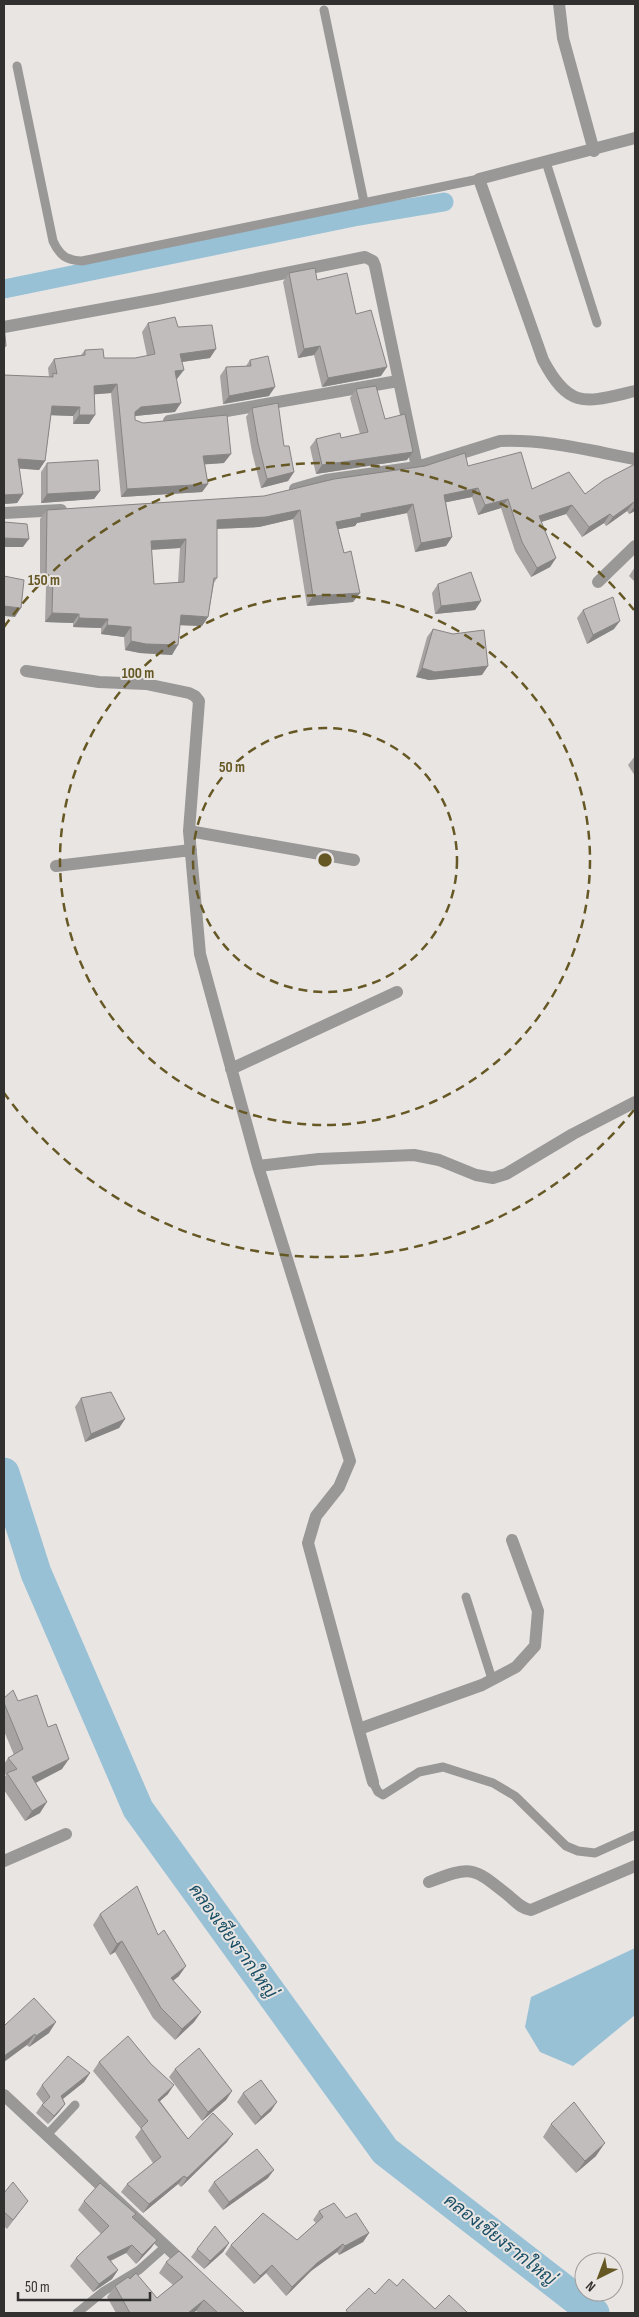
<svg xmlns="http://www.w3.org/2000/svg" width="639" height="2317" viewBox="0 0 639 2317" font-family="'Sofia Sans Condensed',Sarabun,sans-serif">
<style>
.water{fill:#98c1d6}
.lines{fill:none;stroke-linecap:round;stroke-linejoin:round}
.canal{stroke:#98c1d6;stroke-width:19}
.river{stroke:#98c1d6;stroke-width:31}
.service{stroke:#999897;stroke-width:9}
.minor{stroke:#999897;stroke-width:12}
.wall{fill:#a6a3a2;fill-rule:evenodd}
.shaded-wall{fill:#878484}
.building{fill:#c1bdbc;stroke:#878484;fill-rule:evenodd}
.ring{fill:none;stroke:#665825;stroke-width:2.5;stroke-dasharray:9 6}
.labels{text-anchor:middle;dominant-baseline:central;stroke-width:4;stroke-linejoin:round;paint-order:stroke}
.water-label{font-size:18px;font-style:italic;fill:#1b4f66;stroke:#e9e5e3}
.centre{fill:#665825;stroke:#e9e5e3;stroke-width:2.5}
.ring-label{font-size:15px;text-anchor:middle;font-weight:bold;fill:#665825;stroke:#e9e5e3;stroke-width:4;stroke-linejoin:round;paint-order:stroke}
</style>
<rect width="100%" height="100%" fill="#e9e5e3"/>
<!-- water -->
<path class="water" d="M635 1948V2015L573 2066 540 2052 525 2027 531 1997Z"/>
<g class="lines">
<!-- canal -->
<path class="canal" d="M4 289 354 217 444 202"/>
<!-- river -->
<path class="river" d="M4 1473 36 1573 138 1809 385 2151 594 2313"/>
<!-- service -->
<path class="service" d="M324 10 364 202
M17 66 53 241C60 256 66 260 82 261L479 179
M546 162 597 323
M466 1597 492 1679
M373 1782 378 1792 383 1795 419 1772 443 1767 493 1783 515 1796 566 1846 578 1851 595 1853 635 1835
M46 2136 75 2105
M77 2313 104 2291 139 2270 166 2246"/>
<!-- minor -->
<path class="minor" d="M559 4 563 38 594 151
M635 138 479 179 543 360C570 411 587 402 635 391
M4 327 157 299 365 257 373 261 375 266 417 467 500 441C546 439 591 451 635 459
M169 421 398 381
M295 489 326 480 417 467
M4 513 61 510
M598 582 635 546
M26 671 99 682 146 684 189 693 195 696 199 701 189 831 200 954 258 1166 350 1461 339 1487 316 1516 308 1543 373 1782
M189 831 354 860
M56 866 191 850
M231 1069 397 992
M258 1166 319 1159 414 1155 439 1160 476 1175 493 1178 506 1174 573 1134 635 1102
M359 1729 482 1685 516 1667 535 1646 538 1611 512 1540
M4 1861 66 1834
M429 1882C473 1865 473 1867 509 1896 516 1902 522 1909 531 1910L635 1866
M4 2095 187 2266"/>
</g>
<!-- wall -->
<path class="wall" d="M289 273 317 280 356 314 381 376 322 387 314 355 298 358 283 282Z
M148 323 178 327 210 358 182 362 177 379H176L175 412 135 416V420L224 463 205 464 208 484 202 492 121 497 111 393 94 394 89 424H73V416L51 415 45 461 39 470 19 468 23 494 17 503 4 504V375L49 377 48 368 54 359 81 355 85 350 104 358H135L147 356 142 332Z
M250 360 269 396 223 404 220 376 226 367 246 366Z
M356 389 385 419 407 460 316 474 310 447 316 439 341 438 360 434 350 398Z
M252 408 294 472 288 481 261 488 252 452 246 417Z
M47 463 100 491 94 499 41 503V472Z
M635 464V511L629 514 627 511 606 526 604 523 582 537 566 514 541 522 556 558 550 567 531 577 515 551 501 508 478 515 472 497 446 502 452 537 446 546 415 552 407 513 357 523 355 526 338 529 344 553 360 593 353 602 307 606 293 519 259 527 217 529V578L214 583 208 617 202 626 180 625 172 655 140 653 125 650 124 637 101 634V628L73 627V623L45 622 46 586H40V519L47 510 264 496 468 466 532 489 585 494ZM180 548 178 583 154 584 151 550Z
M635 567V582L629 576Z
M438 584 481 601 475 610 435 614 432 593Z
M583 610 614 629 587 644 577 618Z
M433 629 482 675 429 680 416 677 427 637Z
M635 756V776L628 765Z
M81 1398 125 1419 119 1428 85 1442 75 1407Z
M4 1698 18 1701 62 1769 36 1783 40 1813 25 1821 4 1790V1778L6 1775 4 1773V1764L8 1758 14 1755 4 1731Z
M100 1914 158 1935 179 1976 173 1981 201 2012 194 2022 175 2040 153 2018 115 1952 110 1955 93 1925Z
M5 2025 49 2033 29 2047Z
M99 2062 168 2094 160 2101 188 2139 227 2142 181 2187 178 2184 143 2213 121 2192 127 2184 153 2163 135 2137 141 2129 93 2071Z
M175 2069 232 2091 226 2100 202 2121 169 2077Z
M90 2073 84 2082 63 2099 65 2104 59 2112 48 2124 36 2113 43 2103 36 2094 42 2085Z
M243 2093 271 2111 255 2125 237 2102Z
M551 2124 596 2156 576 2173 543 2137Z
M268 2178 223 2210 208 2191 214 2182Z
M4 2193 28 2201 7 2229 4 2226Z
M84 2201 136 2214 133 2218 157 2240 151 2248 136 2264 126 2253 111 2261 118 2270 112 2279 93 2292 70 2266 76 2258 101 2234 78 2210Z
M319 2211 346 2218 369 2233 363 2242 339 2255 337 2252 311 2271 286 2296 266 2273 254 2284 225 2254 231 2245 297 2240 316 2223 313 2220Z
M229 2243 223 2252 204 2269 191 2257 197 2249Z
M166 2262 245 2313H199L196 2311 193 2313H116L107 2297 115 2286 130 2279 157 2298 173 2285 159 2273Z"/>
<!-- shaded-wall -->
<path class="shaded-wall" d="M320 346 314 355 298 358 304 349Z
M216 349 210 358 174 363 180 354Z
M387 367 381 376 322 387 328 378Z
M184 370 177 379 169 380 175 371Z
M117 384 111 393 87 395 94 386Z
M275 387 269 396 223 404 229 396Z
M181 403 175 412 135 416V412L141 407Z
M52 406 80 407 73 416 45 415Z
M79 415H95L89 424H73Z
M413 452 407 460 316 474 322 465Z
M231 454 224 463 197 465 203 456Z
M18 459 45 461 39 470 11 468Z
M294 472 288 481 261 488 267 479Z
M208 484 202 492 121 497 127 489Z
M478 488 472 497 438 504 444 495Z
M100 491 94 499 41 503 47 494Z
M23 494 17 503 4 504V495Z
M508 499 501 508 478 515 485 505Z
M634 502 627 511 606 526 613 517Z
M413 504 407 513 357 523 355 526 329 531 336 522 361 514Z
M572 505 566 514 532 525 539 516Z
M635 506V511L629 514Z
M300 510 293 519 259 527 211 529 217 520Z
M610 514 604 523 582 537 589 527Z
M452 537 446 546 415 552 421 543Z
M4 538 29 539 23 547H4Z
M186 539 180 548 144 550 151 541Z
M556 558 550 567 531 577 537 568Z
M46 577H53L46 586H40Z
M360 593 353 602 307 606 313 596Z
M481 601 475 610 435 614 441 606Z
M4 606 21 608 15 617 4 616Z
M52 613 79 614 73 623 45 622Z
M181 615 208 617 202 626 175 625Z
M79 618 108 619 101 628 73 627Z
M620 621 614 629 587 644 593 635Z
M107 625 131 627 124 637 101 634Z
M131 641 178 645 172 655 140 653 125 650Z
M488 666 482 675 429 680 416 677 422 668Z
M125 1419 119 1428 85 1442 91 1434Z
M69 1759 62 1769 25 1788 32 1777Z
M47 1802 40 1813 25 1821 32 1811Z
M122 1941 115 1952 110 1955 117 1944Z
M186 1966 179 1976 163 1988 171 1978Z
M201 2012 194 2022 175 2040 182 2029Z
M56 2022 49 2033 29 2047 36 2036Z
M35 2034 27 2045 4 2062V2056Z
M90 2073 84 2082 55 2105 61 2096Z
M174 2085 168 2094 152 2108 158 2100Z
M232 2091 226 2100 202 2121 208 2112Z
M277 2102 271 2111 255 2125 261 2117Z
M65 2104 59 2112 48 2124 54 2116Z
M233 2134 227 2142 181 2187 187 2178Z
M605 2143 596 2156 576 2173 585 2161Z
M274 2170 268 2178 223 2210 229 2202Z
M184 2176 178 2184 143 2213 149 2204Z
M369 2233 363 2242 339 2255 345 2246Z
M157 2240 151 2248 136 2264 142 2255Z
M229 2243 223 2252 204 2269 210 2261Z
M343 2244 337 2252 311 2271 286 2296 292 2287 317 2263Z
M132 2245 126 2253 101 2265 107 2257Z
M272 2265 266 2273 254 2284 260 2276Z
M118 2270 112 2279 93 2292 99 2284Z
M204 2300 196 2311 193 2313H188Z"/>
<!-- building -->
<path class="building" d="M315 268 317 280 347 273 356 314 371 310 387 367 328 378 320 346 304 349 289 273Z
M175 317 178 327 212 325 216 349 180 354 184 370 175 371 181 403 141 407 135 412V420L143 423 227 415 231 454 203 456 208 484 127 489 117 384 94 386 95 415H79L80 407 52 406 45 461 18 459 23 494 4 495V375L53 377V373L57 374 54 359 85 355V350L103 349 104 358H135L155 354 148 323Z
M4 324 6 346 4 347Z
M268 356 275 387 229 396 226 367 251 366 250 360Z
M376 386 385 419 405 414 413 452 322 465 316 439 340 433 341 438 368 432 356 389Z
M278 403 284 446H289L294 472 267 479 258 443 252 408Z
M521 452 532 489 569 472 585 494 604 480 635 464V505L634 502 613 517 610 514 589 527 572 505 539 516 556 558 537 568 522 542 508 499 485 505 478 488 444 495 452 537 421 543 413 504 361 514V517L336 522 344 553 351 551 360 593 313 596 300 510 266 517 217 520V578H214L208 617 181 615 178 645 146 644 131 641V627L107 625 108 619 79 618V614L52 613 53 577H46L47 510 264 496 334 479 425 466 465 453 468 466ZM186 539 184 582 154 584 151 541Z
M98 460 100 491 47 494V463Z
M4 522 27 524 29 539 4 538Z
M471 572 481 601 441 606 438 584Z
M4 576 24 580 21 608 4 606Z
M613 597 620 621 593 635 583 610Z
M433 629 453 634 484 630 488 666 435 672 422 668Z
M111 1392 125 1419 91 1434 81 1398Z
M13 1690 18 1701 37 1695 48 1727 56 1724 69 1759 32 1777 47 1802 32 1811 7 1773 17 1769 8 1758 23 1749 4 1703V1698Z
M137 1886 158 1935 164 1930 186 1966 171 1978 201 2012 182 2029 161 2008 122 1941 117 1944 100 1914Z
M34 1998 56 2022 36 2036 35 2034 4 2056V2023L5 2025Z
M128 2036 151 2064 174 2085 158 2100 188 2139 213 2113 233 2134 187 2178 184 2176 149 2204 127 2184 161 2157 141 2128 148 2121 99 2062Z
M199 2048 232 2091 208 2112 175 2069Z
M68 2056 90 2073 61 2096 65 2104 54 2116 42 2105 50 2097 42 2085Z
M261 2080 277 2102 261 2117 243 2093Z
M574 2102 605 2143 585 2161 551 2124Z
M257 2149 274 2170 229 2202 214 2182Z
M13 2182 28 2201 13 2220 4 2212V2193Z
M100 2183 136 2214 132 2217 157 2240 142 2255 132 2245 107 2257 118 2270 99 2284 76 2258 109 2226 84 2201Z
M334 2203 346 2218 356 2213 369 2233 345 2246 343 2244 317 2263 292 2287 272 2265 260 2276 231 2245 263 2213 297 2240 323 2217 319 2211Z
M215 2226 229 2243 210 2261 197 2249Z
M179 2251 245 2313H218L204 2300 188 2313H130L115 2286 128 2277 130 2279 136 2273 157 2298 183 2277 166 2262Z
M389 2279 397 2286 403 2279 435 2309 449 2295 468 2313H348L346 2310 369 2288 375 2294Z"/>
<!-- distance rings -->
<g class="ring">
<circle cx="325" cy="860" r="132"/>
<circle cx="325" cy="860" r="265"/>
<path d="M634 1110A397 397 0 0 1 4 1093M4 627A397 397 0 0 1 634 610"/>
</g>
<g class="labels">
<!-- water labels -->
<g class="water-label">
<text transform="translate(233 1941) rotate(54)">คลองเชียงรากใหญ่</text>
<text transform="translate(500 2240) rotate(38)">คลองเชียงรากใหญ่</text>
</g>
</g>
<circle cx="325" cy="860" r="8" class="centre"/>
<g class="ring-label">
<text x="44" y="585">150 m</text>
<text x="138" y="678">100 m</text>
<text x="232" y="772">50 m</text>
</g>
<!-- border -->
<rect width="639" height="2317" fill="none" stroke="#323130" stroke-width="10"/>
<!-- north arrow -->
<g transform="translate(599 2277) rotate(222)"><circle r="24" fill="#e9e5e3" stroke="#a09d9b"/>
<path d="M0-4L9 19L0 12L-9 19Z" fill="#665825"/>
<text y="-8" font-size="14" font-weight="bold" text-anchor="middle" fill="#323130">N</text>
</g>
<!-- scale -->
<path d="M18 2292v8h132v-8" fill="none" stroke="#323130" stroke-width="2.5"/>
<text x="25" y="2292" font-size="15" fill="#323130" stroke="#e9e5e3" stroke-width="4" paint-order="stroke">50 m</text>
</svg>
